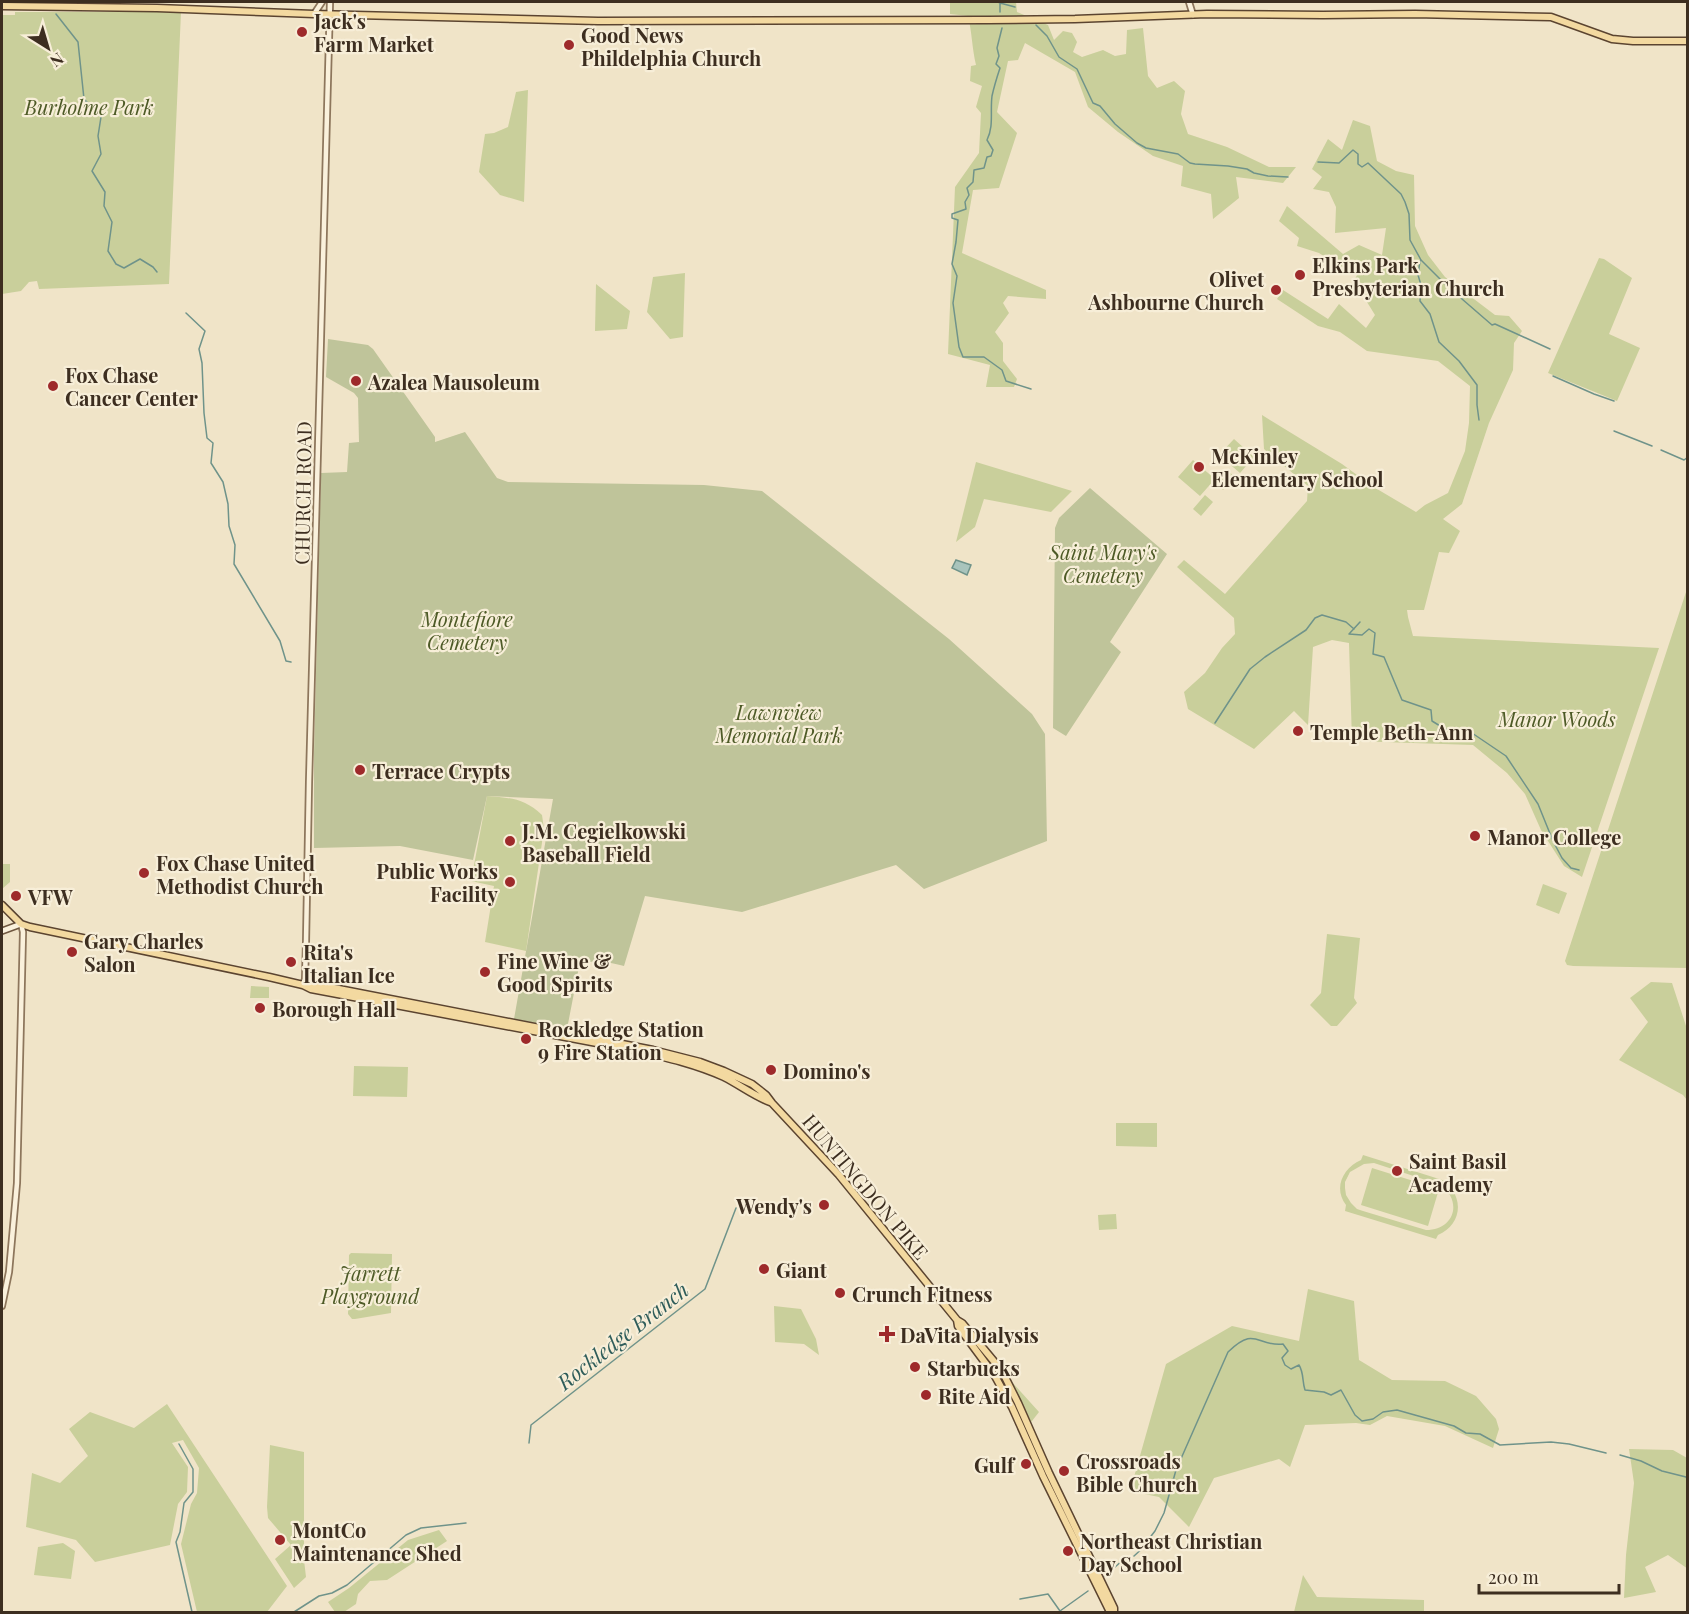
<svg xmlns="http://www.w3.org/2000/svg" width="1689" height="1614" viewBox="0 0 1689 1614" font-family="'Playfair Display',serif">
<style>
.green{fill:#c9cf9b;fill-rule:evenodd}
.cemetery{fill:#bfc49a}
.water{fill:#a9c4bc;stroke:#6f938a;stroke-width:1.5}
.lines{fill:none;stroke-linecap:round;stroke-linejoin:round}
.stream{stroke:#6f938a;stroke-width:1.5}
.tertiary-casing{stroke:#8d765c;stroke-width:8}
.secondary-casing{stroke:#6f573f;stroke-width:8}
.primary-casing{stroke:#5b4430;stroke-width:9}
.tertiary{stroke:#faf1dc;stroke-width:4.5}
.secondary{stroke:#faf1dc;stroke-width:5}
.primary{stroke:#f3d9a0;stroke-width:6}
.poi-dot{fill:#9e2a2b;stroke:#f7eed8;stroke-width:2}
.labels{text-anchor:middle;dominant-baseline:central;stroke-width:4.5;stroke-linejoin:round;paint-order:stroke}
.poi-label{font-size:20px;font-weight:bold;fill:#3d2e20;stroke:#f7eed8;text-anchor:start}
.park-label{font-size:20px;font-style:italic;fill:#4d5a26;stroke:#f7eed8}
.street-label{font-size:20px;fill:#3d2e20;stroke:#f7eed8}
.water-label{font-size:21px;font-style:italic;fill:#2f5d5a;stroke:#f7eed8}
</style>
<rect width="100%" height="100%" fill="#f0e4c8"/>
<!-- green -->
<path class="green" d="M950 2H1016L1017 12 1048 25 1054 40 1063 31 1072 33 1077 42 1073 52 1082 57 1103 50 1115 56 1126 54 1127 30 1143 28 1148 76 1157 88 1174 81 1185 91 1181 114 1188 134 1227 147 1269 167H1296L1283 183 1236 177 1239 198 1213 219 1211 194 1181 186 1183 166 1153 156 1118 132 1088 107 1075 72 1025 43 1018 60 1008 61 997 112 1017 133 999 188 973 190 962 253 1046 290V299L1008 296 1003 303 1009 313 995 332 1003 343V361L1017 379 1014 387H986L990 365 948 354 955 187 979 153 981 113 976 107 982 86 970 81 971 66 976 65C972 49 972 32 968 16L950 14Z
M15 12H181L169 284 39 289 37 281 29 282 21 291 2 294V15H15Z
M528 90 524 202 500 195 479 172 485 134 494 133 508 127 516 92Z
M1353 120 1370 126 1377 161 1396 171 1414 175 1415 226 1428 255 1445 277 1495 315 1509 316 1522 331 1514 343 1513 370 1489 423 1462 504 1443 519 1460 531 1449 553 1439 552 1424 610H1407L1408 617 1413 636 1659 648 1582 877 1564 866 1541 830 1525 794 1507 773 1473 745 1352 741 1349 643 1332 640 1313 647 1308 725 1294 711 1254 749 1188 709 1184 692 1205 673 1222 648 1235 634 1234 618 1177 567 1184 560 1225 594 1307 501 1308 486 1264 449 1262 415 1342 464 1372 486 1416 512 1425 505 1448 493 1465 451 1469 423 1470 386 1438 361 1367 351 1340 332 1318 326 1277 299 1283 290 1328 319 1339 304 1366 328 1375 315 1354 281 1362 265 1341 267 1319 253 1297 246 1299 238 1279 221 1287 206 1343 254 1359 245 1382 255 1386 228 1335 233 1336 207 1329 192 1313 189 1322 177 1312 169 1328 139 1342 150Z
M1599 258 1604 259 1632 278 1609 334 1640 348 1617 401 1548 373Z
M685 273 683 337 670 339 647 312 653 277Z
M596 284 630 311 627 329 595 331Z
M1234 439 1254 457 1240 473 1219 455Z
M1193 460 1215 479 1200 496 1178 477Z
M976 462 1072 491 1051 512 984 499 975 527 956 542Z
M1227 470 1235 477 1223 490 1215 483Z
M1205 495 1213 502 1201 516 1193 509Z
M1687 589V968L1573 966 1567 965 1565 961Z
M487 796C510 798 524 798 542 815L544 829 526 951 485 942 494 886 471 881Z
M2 864H10V882L2 889Z
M1543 884 1567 893 1559 914 1536 905Z
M1327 934 1360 938 1354 998 1357 1003 1337 1026H1331L1310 1005 1321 993Z
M1651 982 1672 983 1687 1029V1100L1683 1095 1619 1060 1648 1022 1630 998Z
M251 986 269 987V998H250Z
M354 1066 408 1067 407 1097 353 1096Z
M1116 1123H1157V1147L1116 1146Z
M1363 1155 1455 1184 1452 1189C1464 1207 1457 1227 1438 1235L1436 1239 1345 1211 1346 1205C1333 1188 1343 1168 1361 1160ZM1374 1163 1441 1185C1463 1202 1454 1230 1426 1230L1363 1211 1357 1209 1351 1203 1346 1195 1345 1188V1182L1350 1172 1364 1164Z
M1372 1168 1439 1189 1428 1226 1361 1205Z
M1116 1214 1117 1229 1099 1230 1098 1215Z
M351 1253 392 1254 391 1313 355 1319H352L348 1314 349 1255Z
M1308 1289 1354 1301 1359 1360 1392 1380 1445 1381 1476 1396 1496 1419 1499 1429 1493 1448 1445 1426 1387 1416 1370 1425 1356 1423 1305 1425 1290 1467 1279 1459 1214 1478 1189 1527 1159 1497 1130 1491 1166 1364 1232 1326 1299 1341Z
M774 1306 801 1309 816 1339 819 1355 804 1344 775 1342Z
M1012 1382 1039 1412 1032 1421 1031 1422Z
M167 1404 287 1586 267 1612H197L181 1544 191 1504 197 1493 199 1468 183 1440 172 1443 188 1467 187 1492 178 1504 170 1545 95 1562 76 1540 26 1527 32 1473 60 1483 88 1456 69 1429 90 1412 134 1428Z
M270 1445 304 1452V1560L306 1577 294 1588 275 1559 291 1545 268 1518 267 1507Z
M1629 1449 1673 1450 1687 1458 1688 1569 1668 1555 1645 1567 1656 1592 1624 1598 1626 1555 1634 1483Z
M439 1530 447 1541 387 1580 370 1581 358 1594 356 1604 344 1612H335L328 1602 349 1588 408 1540Z
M63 1543 75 1551 71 1579 34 1575 38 1547Z
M1303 1575 1317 1597 1424 1600V1612H1381L1371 1611 1370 1612H1294Z"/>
<!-- cemetery -->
<path class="cemetery" d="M328 339 368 345 373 349 435 437V442L465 432 497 478 508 482 704 485 762 491 949 639 1032 714 1045 734 1047 841 924 889 896 865 742 912 645 896 624 966C611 963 590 957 579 967L567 1029 514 1019 553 799 487 796 473 860 400 846 314 848V753L321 473 347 472 349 443 359 442 358 398 354 393 326 377Z
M1090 488 1167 554 1110 642 1121 652 1066 736 1053 728 1055 528 1059 518Z"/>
<!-- water -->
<path class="water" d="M956 560 971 565 967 575 952 568Z"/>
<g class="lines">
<!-- stream -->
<path class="stream" d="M998 2 1000 3 1015 7
M1000 4V12
M56 14 78 42 84 99 101 117 98 136 101 154 92 171 105 192 104 206 112 222 108 251 116 264 124 268 140 259 153 267 157 272
M1036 25 1047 36 1059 57 1077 69 1093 103 1100 106 1115 124 1137 143 1146 148 1178 154 1190 163 1195 164 1228 166 1247 169 1254 173 1268 176 1288 177
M1002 28 997 48 999 56 996 64 1000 68C997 77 994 87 992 96 990 112 994 126 987 140L993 150 991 156 987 157 984 168 974 170 973 182 967 188 969 195 965 202 966 209 952 214V218L958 220 956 242 952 264 957 276 953 303 959 347 963 357H984L1002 370 1006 381 1031 389
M1318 162 1339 163 1353 150 1358 154V164L1362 167 1368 163 1401 194 1405 202 1409 214 1410 240 1421 260 1447 286 1492 325 1495 324 1550 349
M1420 261 1418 275 1421 285 1420 301 1430 314 1439 342 1459 361 1477 385V405L1479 420
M186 313 205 331 199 349 202 363 204 413 207 438 213 443 211 463 223 482 228 504 229 526 235 545 234 564 280 641 286 661 291 662
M1553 376 1594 394 1614 401
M1614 431 1652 446
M1661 450 1684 460 1688 457
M1360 622 1349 634 1362 635 1369 629 1375 633 1373 654 1384 657 1402 700 1431 710 1432 721 1445 729 1469 731 1506 756 1538 804 1553 841 1562 858 1571 868 1579 870
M1215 723 1250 669 1265 657 1306 630 1315 618 1322 615 1346 622 1354 629
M529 1443 531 1425 705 1289 736 1208
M179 1444 193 1469V1492L184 1503 180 1532 176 1542 192 1612
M1620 1455 1641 1461 1662 1471 1686 1477 1688 1480
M1134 1556 1146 1545 1148 1540 1155 1531 1164 1513 1176 1470 1228 1352C1256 1325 1256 1347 1283 1344L1288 1351 1282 1358 1285 1365 1291 1369 1299 1365C1304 1373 1302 1381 1305 1390L1324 1392 1331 1395 1341 1390 1355 1415 1362 1421 1373 1419 1383 1412 1397 1410 1454 1426 1466 1433 1480 1434 1500 1445 1551 1442 1569 1444 1606 1453
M1105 1576 1124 1559
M1020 1599 1048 1594 1060 1611 1088 1591
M294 1612 319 1596 332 1593 347 1585 406 1535 421 1528 466 1523"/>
<defs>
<path id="tertiary" d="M1189 2 1193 15
M314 14 322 2
M303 985 305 979 306 942 309 782 330 2
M2 1306 9 1272 17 1183 23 932 21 924"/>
<path id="secondary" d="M2 931 21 924"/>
<path id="primary" d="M2 6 157 8 314 14 598 21 988 20 1075 19 1207 14 1323 15 1415 14 1551 17 1612 39 1633 41H1688
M2 905 21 924 30 927 269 977 303 985 311 989 634 1050C664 1057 695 1064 724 1077 740 1085 754 1096 770 1102
M303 985 313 984 653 1050 700 1062 724 1071 752 1084 766 1095 772 1103 839 1175 957 1320 962 1323 1002 1371 1018 1403 1049 1473 1114 1608V1612
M957 1320 958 1326 995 1376 1012 1407 1043 1476 1110 1612"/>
</defs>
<!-- tertiary casing -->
<use href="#tertiary" class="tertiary-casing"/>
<!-- secondary casing -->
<use href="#secondary" class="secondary-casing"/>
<!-- primary casing -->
<use href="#primary" class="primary-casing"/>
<!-- tertiary -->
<use href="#tertiary" class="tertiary"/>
<!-- secondary -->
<use href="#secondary" class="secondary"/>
<!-- primary -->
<use href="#primary" class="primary"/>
</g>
<!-- markers -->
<g class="poi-dot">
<circle cx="302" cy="32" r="6"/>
<circle cx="569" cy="45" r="6"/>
<circle cx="1300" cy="275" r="6"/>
<circle cx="1276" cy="290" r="6"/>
<circle cx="356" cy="381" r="6"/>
<circle cx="53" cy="386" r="6"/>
<circle cx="1199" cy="467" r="6"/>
<circle cx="1298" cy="731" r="6"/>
<circle cx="360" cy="770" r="6"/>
<circle cx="1475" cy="836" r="6"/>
<circle cx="510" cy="841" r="6"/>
<circle cx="144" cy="873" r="6"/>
<circle cx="510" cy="882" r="6"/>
<circle cx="16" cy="896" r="6"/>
<circle cx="72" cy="952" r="6"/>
<circle cx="291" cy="962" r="6"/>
<circle cx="485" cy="972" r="6"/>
<circle cx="260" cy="1008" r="6"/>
<circle cx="526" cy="1039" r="6"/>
<circle cx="771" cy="1070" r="6"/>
<circle cx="1397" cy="1171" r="6"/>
<circle cx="824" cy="1205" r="6"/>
<circle cx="764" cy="1269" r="6"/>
<circle cx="840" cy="1293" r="6"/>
<path d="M884 1325h6v6h6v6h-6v6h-6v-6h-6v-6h6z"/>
<circle cx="915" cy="1367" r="6"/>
<circle cx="926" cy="1395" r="6"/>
<circle cx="1026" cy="1464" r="6"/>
<circle cx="1064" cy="1471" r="6"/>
<circle cx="280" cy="1540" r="6"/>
<circle cx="1068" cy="1551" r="6"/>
</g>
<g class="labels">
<!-- poi labels -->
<g class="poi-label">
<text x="314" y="20">Jack's<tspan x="314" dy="23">Farm Market</tspan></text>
<text x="581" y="34">Good News<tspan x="581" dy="23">Phildelphia Church</tspan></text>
<text x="1312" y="264">Elkins Park<tspan x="1312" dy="23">Presbyterian Church</tspan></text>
<text x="1264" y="278" text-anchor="end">Olivet<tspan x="1264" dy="23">Ashbourne Church</tspan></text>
<text x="65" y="374">Fox Chase<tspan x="65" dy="23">Cancer Center</tspan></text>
<text x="368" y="381">Azalea Mausoleum</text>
<text x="1211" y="455">McKinley<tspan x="1211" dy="23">Elementary School</tspan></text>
<text x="1310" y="731">Temple Beth-Ann</text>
<text x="372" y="770">Terrace Crypts</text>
<text x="522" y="830">J.M. Cegielkowski<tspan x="522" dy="23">Baseball Field</tspan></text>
<text x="1487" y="836">Manor College</text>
<text x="156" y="862">Fox Chase United<tspan x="156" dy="23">Methodist Church</tspan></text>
<text x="498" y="870" text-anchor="end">Public Works<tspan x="498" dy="23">Facility</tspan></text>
<text x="28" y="896">VFW</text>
<text x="84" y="940">Gary Charles<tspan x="84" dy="23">Salon</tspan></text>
<text x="303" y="951">Rita's<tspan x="303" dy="23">Italian Ice</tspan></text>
<text x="497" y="960">Fine Wine &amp;<tspan x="497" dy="23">Good Spirits</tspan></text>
<text x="272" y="1008">Borough Hall</text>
<text x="538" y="1028">Rockledge Station<tspan x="538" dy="23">9 Fire Station</tspan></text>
<text x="783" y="1070">Domino's</text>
<text x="1409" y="1160">Saint Basil<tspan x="1409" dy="23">Academy</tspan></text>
<text x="812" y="1205" text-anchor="end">Wendy's</text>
<text x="776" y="1269">Giant</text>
<text x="852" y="1293">Crunch Fitness</text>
<text x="900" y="1334">DaVita Dialysis</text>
<text x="927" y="1367">Starbucks</text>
<text x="938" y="1395">Rite Aid</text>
<text x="1076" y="1460">Crossroads<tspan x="1076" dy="23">Bible Church</tspan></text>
<text x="1014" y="1464" text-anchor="end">Gulf</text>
<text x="292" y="1529">MontCo<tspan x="292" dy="23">Maintenance Shed</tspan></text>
<text x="1080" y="1540">Northeast Christian<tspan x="1080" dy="23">Day School</tspan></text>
</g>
<!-- park labels -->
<g class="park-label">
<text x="89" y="106">Burholme Park</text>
<text x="1103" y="551">Saint Mary's<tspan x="1103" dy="23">Cemetery</tspan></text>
<text x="467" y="618">Montefiore<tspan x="467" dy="23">Cemetery</tspan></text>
<text x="779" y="711">Lawnview<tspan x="779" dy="23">Memorial Park</tspan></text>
<text x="1557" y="718">Manor Woods</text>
<text x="370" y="1272">Jarrett<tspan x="370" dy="23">Playground</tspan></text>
</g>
<!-- street labels -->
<g class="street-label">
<text transform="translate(302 493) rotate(-89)">CHURCH ROAD</text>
<text transform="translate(866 1186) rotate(50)">HUNTINGDON PIKE</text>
</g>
<!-- water labels -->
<g class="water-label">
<text transform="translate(622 1335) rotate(-38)">Rockledge Branch</text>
</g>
</g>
<!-- border -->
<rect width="1689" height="1614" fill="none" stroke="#3d2e20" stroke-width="6"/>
<!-- north arrow -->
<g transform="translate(48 48) rotate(143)" stroke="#f7eed8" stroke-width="4.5" paint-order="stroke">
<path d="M0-4.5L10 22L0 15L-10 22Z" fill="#3d2e20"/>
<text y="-9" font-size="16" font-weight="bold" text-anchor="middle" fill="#3d2e20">N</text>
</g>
<!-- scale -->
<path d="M1479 1584v9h140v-9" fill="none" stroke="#3d2e20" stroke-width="3"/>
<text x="1488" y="1584" font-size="18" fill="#3d2e20" stroke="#f7eed8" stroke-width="4.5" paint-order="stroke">200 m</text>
</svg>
